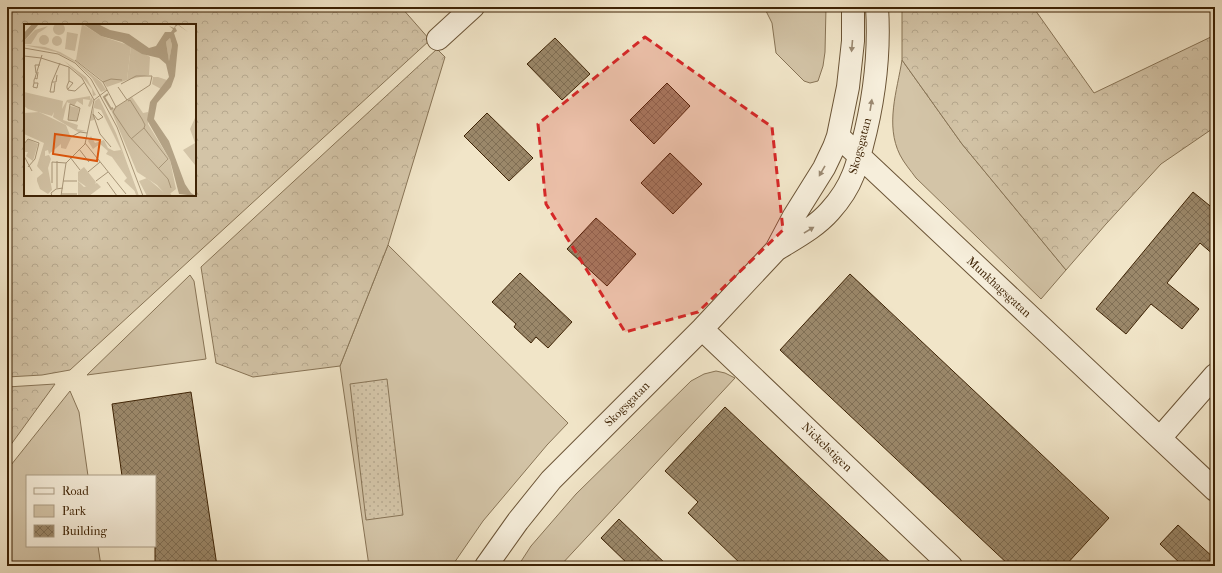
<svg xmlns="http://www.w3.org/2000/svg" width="1222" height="573" viewBox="0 0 1222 573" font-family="'IM FELL French Canon',serif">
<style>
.green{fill:#d3c4a7;stroke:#887456}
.forest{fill:url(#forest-crowns);stroke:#887456;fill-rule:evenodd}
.garden{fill:url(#garden-dots);stroke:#887456}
.building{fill:url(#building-cross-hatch);stroke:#3e2305}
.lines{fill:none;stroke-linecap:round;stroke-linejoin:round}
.minor-casing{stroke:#6b5436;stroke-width:24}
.minor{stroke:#f6eedb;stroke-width:22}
.oneway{fill:#9a8870}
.marked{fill:#d62828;fill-opacity:0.2;stroke:#d62828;stroke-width:3;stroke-dasharray:8 5;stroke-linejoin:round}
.labels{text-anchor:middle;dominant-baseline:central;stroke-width:3.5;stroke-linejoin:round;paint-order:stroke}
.street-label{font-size:12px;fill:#3e2305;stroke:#f6eedb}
.inset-river{fill:none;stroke:#b4a386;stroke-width:2}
.inset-road{fill:none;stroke:#a9977a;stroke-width:1}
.view{fill:#e0560c;fill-opacity:0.15;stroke:#e0560c;stroke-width:2}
.inset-edge{fill:none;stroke:#3e2305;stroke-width:2}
</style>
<defs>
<pattern id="forest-crowns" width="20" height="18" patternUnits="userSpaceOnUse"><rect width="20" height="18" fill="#d3c4a7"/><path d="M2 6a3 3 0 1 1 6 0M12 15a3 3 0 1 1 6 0" fill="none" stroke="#b6a88e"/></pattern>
<pattern id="garden-dots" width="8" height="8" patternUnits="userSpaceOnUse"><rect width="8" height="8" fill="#d3c4a7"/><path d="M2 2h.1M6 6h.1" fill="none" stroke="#b6a88e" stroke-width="1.8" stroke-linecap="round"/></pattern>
<pattern id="building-cross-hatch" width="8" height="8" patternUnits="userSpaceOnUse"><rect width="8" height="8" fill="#9b886a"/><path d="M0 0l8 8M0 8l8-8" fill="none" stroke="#806f55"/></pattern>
</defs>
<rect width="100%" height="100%" fill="#f1e5c8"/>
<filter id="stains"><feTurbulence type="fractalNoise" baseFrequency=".005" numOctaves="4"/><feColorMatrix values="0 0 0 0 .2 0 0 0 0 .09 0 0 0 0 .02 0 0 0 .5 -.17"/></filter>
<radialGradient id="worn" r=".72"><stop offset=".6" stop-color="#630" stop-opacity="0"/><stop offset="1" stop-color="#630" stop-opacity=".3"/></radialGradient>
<!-- green -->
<path class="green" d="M764 7H826L825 52 823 66 818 81 810 83 804 81 776 53 772 23Z
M902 60 962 144 1066 270 1041 299 916 178C911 171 904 163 900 155 885 125 897 91 902 60Z
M388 245 568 423 547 445 483 521 452 566H369L340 366Z
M190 275 194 281 206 359 87 375Z
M716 371 725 373 735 378 560 566H518L531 546 576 494 691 381 704 374Z
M70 391 79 412 88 476H27V546H98L101 566H7V470Z"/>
<!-- forest -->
<path class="forest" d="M7 7H401L430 40 70 370 42 375 7 377ZM25 25H195V195H25Z
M902 7H1033L1094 93 1215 35V127L1161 164 1106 224 1066 270 962 144 902 60Z
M437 49 445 57 388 245 340 366 253 377 216 363 201 267Z
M55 384 7 450V387Z"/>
<!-- garden -->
<path class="garden" d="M387 379 403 515 366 520 350 384Z"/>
<!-- building -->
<path class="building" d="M555 38 590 74 562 100 527 64Z
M667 83 690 106 654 144 630 120Z
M487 113 533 158 509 181 464 136Z
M670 153 702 184 673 214 641 183Z
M1193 192 1215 210V256L1200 243 1167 283 1199 309 1182 329 1151 304 1126 334 1096 309Z
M596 218 636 254 607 286 567 249Z
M520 273 572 322 548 348 536 337 531 343 514 327 516 324 492 302Z
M850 274 1109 518 1065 566H1010L780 350Z
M191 392 217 566H155V476H122L112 404Z
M725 407 815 492 894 566H743L688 513 698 502 665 471Z
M619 519 668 566H630L601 538Z
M1178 525 1215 559V566H1183L1160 544Z"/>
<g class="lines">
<defs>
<path id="minor" d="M438 39 473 7
M838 136 1215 490
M776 250C795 238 815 228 830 211 839 201 848 188 853 175 857 166 859 156 862 146 874 101 880 53 877 7
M702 329 951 566
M1160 438 1215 375
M486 566 518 521 551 480 702 329 776 250 794 216 824 168 834 147 838 136 848 87 853 41V7"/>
</defs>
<!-- minor casing -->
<use href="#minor" class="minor-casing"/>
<!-- minor -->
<use href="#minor" class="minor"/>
</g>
<!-- one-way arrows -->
<defs><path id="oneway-solid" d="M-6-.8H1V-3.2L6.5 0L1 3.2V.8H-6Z"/></defs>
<g class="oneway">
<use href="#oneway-solid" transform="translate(852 46) rotate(95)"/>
<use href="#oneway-solid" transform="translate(871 105) rotate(-81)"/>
<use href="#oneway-solid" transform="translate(822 171) rotate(120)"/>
<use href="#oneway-solid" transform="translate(809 230) rotate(-31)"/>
</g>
<!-- marked area -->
<path class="marked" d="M645 37 772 127 783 230 698 312 625 332 546 204 538 124Z"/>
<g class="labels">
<!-- street labels -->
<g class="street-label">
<text transform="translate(860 146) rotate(-75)">Skogsgatan</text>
<text transform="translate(999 287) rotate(43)">Munkhagsgatan</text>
<text transform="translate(627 404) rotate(-45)">Skogsgatan</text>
<text transform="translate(827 447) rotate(44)">Nickelstigen</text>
</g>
</g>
<!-- overview -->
<g transform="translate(24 24)">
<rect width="172" height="172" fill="#f1e5c8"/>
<path d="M29 5a6 6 0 1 1 12 0a6 6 0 1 1-12 0ZM43 8 54 10 51 27 41 25ZM15 16a5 5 0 1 1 10 0a5 5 0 1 1-10 0ZM28 17a5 5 0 1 1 10 0a5 5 0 1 1-10 0ZM0 21 21 23 36 28 50 36 77 58 82 66 77 68 68 54 51 38 32 28ZM107 22 126 33 125 51 103 56ZM39 36 62 53 72 71 69 72 68 65 59 54ZM0 68 39 77 38 85 43 76 66 72 67 77V73L69 77 66 83 64 82 66 76 59 75V81L53 77 50 82 43 78 39 96 54 101 53 105 62 107 54 108 29 93 30 88 28 92 4 85 0 82ZM75 74 92 109 115 172 112 171 97 126 77 86 70 84V96L66 97 71 77ZM46 82 55 84 53 97 44 96ZM4 115 14 120 9 137 2 132 4 128H1L0 120ZM54 157 60 163 73 159 77 163 65 172H54Z" fill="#d3c4a7"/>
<path d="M24 2 19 6 14 9 7 20H0V17L11 6ZM146 14 148 21 145 38 142 18ZM129 53H134L143 56 137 65 128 60ZM15 88 42 101 47 114 42 125 37 124V120L25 130 24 126 21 127V132L25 131 27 135 24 144 28 166 24 170 16 165 13 157V154L19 149 13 142 20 119 0 110V89ZM171 94H172L171 141 159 126 171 119 166 105ZM67 112 71 119 80 116 84 124 90 127 97 126 114 170 100 157 103 154 88 133 82 130 84 127 76 120 69 125 64 117ZM60 143 72 158 67 166 54 157V148ZM123 154 143 171 146 169 148 172H123L115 157Z" fill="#d3c4a7"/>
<path d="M58 0 77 12 107 22 103 56 83 63 79 57 52 36ZM108 73 119 89 124 88V100L146 136 152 165 143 172 133 161 113 148 87 86Z" fill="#d3c4a7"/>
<path d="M8 0H15L0 17V9ZM59 0H74L86 6 105 10 125 24 132 22 141 8H147L149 5 145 2 150 4 152 0 155 1 164 8 154 1 151 3 153 7 150 9 154 21 151 52 147 63 133 79 130 95 145 117 161 160 167 169 172 172 155 170 146 136 123 96 126 78 145 53 142 40 135 34 118 30 98 18 77 12ZM146 14 148 21 145 37 142 18Z" fill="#b4a386" fill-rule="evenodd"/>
<path class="inset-river" d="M84 70 80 73 87 85 89 84"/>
<path class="inset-road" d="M0 24 34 30 51 39 67 55 93 103 119 172M0 32 17 34 45 43 58 54 70 76M51 36 79 58 92 83 126 61 128 52H112L97 60M45 43V57M14 48 13 55 11 54 18 31M12 49 11 41H16M33 51 32 58H28L36 39M28 58 26 68H30L31 59M79 58 87 55 98 56M10 59H14L13 64 9 63 10 59V56L11 54M94 63 103 76M44 65 49 59 45 57 43 62V64L44 66 51 67 61 58M104 77 106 76 118 95 121 101 120 104M46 80 56 84 53 97 44 96ZM92 83 89 88 105 112 144 155 147 164M69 90 76 110 87 123M69 90 74 96 79 93 74 88M47 113 56 108 63 109M107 115 120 104 144 135 134 145M61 119 102 170M0 120 4 115 15 119 11 135 4 143M55 125 65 138M0 132 8 147M46 133 56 146M33 137V164M64 148 76 138M39 157H53M72 157 84 148M83 158 93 172M28 159V138L42 139M38 170H53M28 172 27 169 32 165 39 164M37 172 42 139 61 120 70 76 83 66"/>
<path class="view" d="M31 110 76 116 73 137 29 130Z"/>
<rect width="172" height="172" class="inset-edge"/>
</g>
<!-- margin -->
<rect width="1222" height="573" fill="none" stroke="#f1e5c8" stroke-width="24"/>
<rect x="8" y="8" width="1206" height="557" fill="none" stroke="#3e2305" stroke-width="2"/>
<rect x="12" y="12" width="1198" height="549" fill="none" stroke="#3e2305"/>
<!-- legend -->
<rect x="26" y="475" width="130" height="72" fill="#f6eedb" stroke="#ac9d85"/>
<rect x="34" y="488" width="20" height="6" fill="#f6eedb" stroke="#ac9d85"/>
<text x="62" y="495" font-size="12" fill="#3e2305">Road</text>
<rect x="34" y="505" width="20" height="12" fill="#d3c4a7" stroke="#ac9d85"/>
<text x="62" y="515" font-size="12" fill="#3e2305">Park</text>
<rect x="34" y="525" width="20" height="12" fill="url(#building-cross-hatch)" stroke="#ac9d85"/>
<text x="62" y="535" font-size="12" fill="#3e2305">Building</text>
<rect width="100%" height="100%" filter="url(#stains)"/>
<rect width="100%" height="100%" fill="url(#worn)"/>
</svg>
